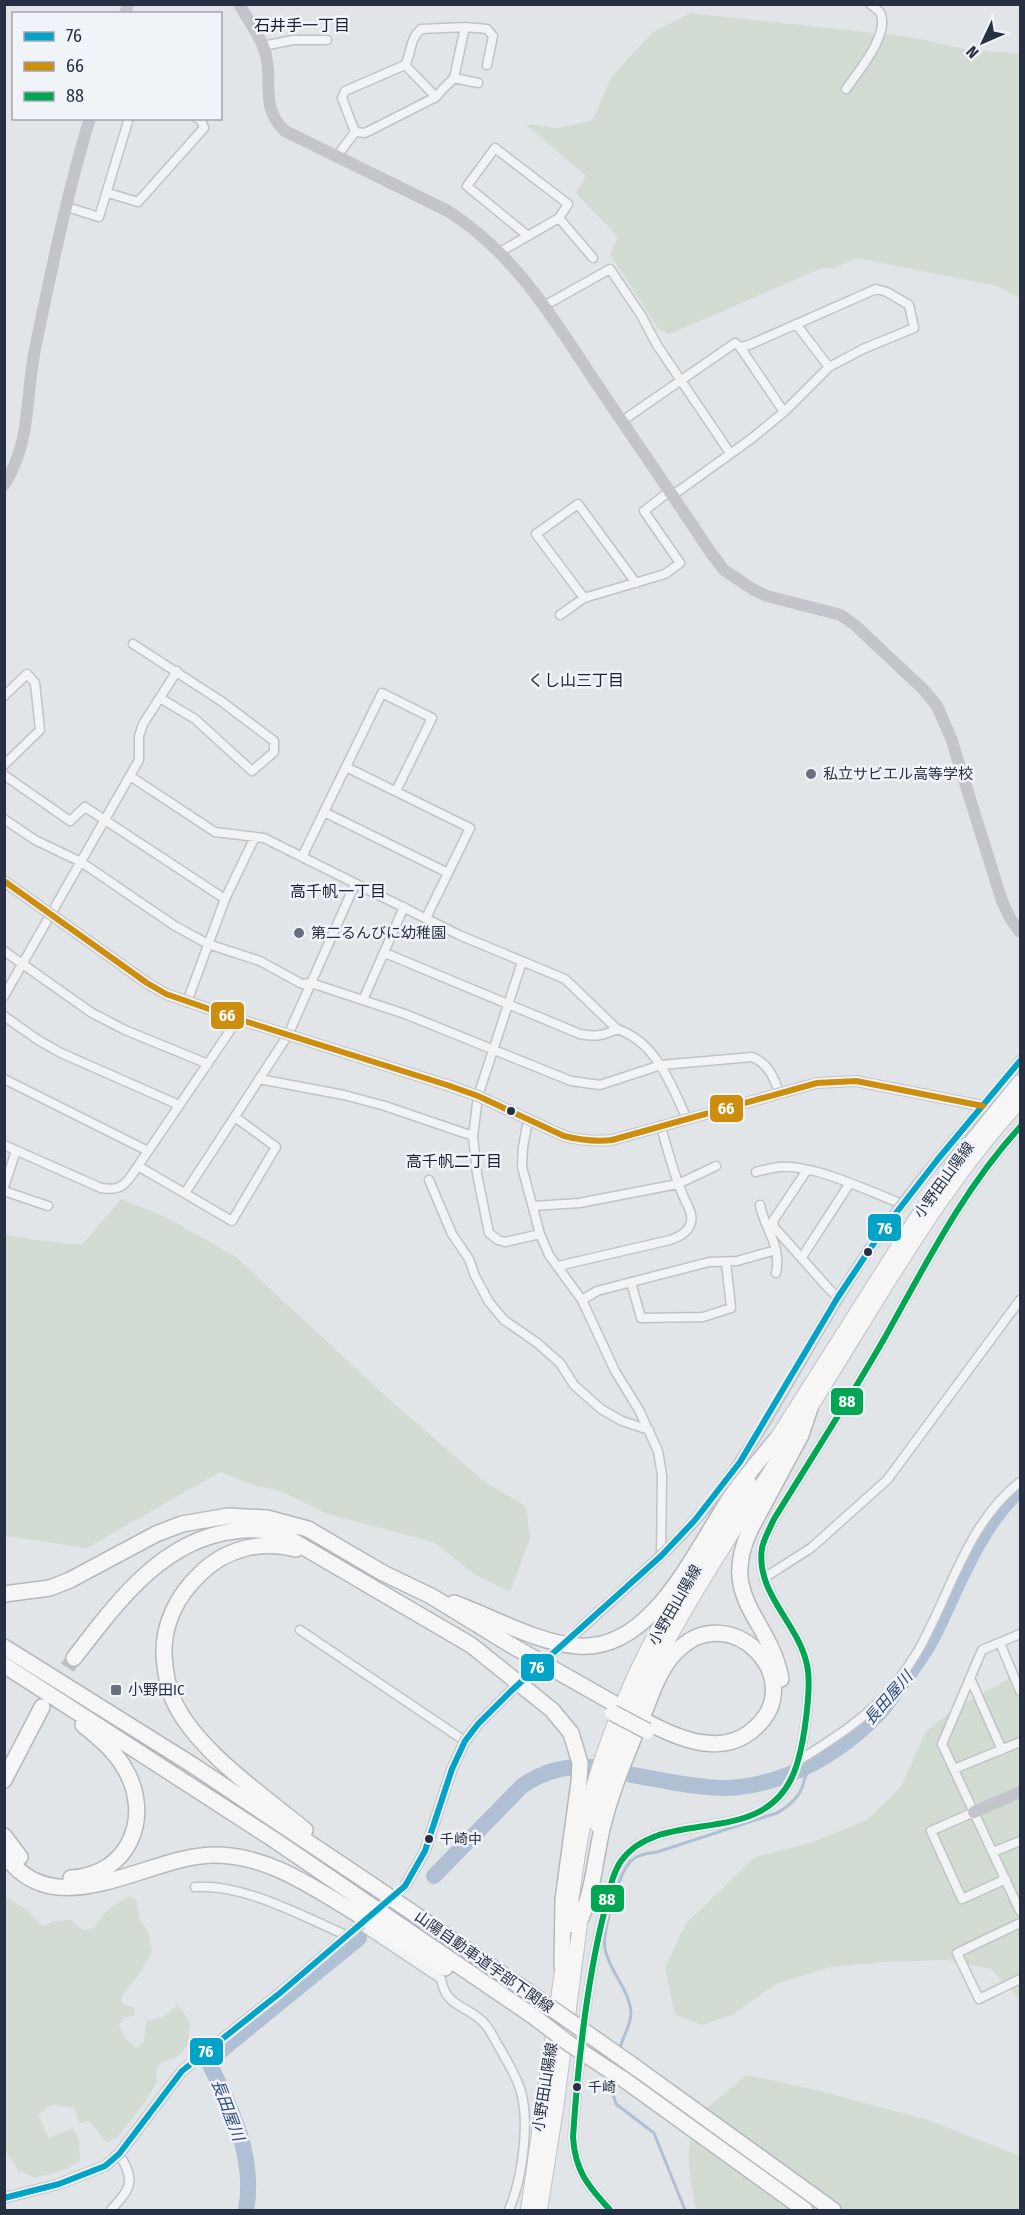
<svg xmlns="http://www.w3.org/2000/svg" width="1025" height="2215" viewBox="0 0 1025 2215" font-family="'Fira Sans Condensed','Noto Sans JP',sans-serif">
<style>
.green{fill:#d2dcd3}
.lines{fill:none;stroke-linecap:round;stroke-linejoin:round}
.stream{stroke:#afc0d5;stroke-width:3}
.river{stroke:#afc0d5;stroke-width:16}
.secondary-tunnel{stroke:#bdc1c7;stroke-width:12;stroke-dasharray:12 6;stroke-linecap:butt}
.highway-tunnel{stroke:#bdc1c7;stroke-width:15;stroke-dasharray:15 8;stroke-linecap:butt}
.street-casing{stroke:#c0c3c6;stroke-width:11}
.primary-casing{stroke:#bfc2c6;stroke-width:16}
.highway-casing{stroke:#b4b8bd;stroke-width:18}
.street{stroke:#f2f3f5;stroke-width:8}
.secondary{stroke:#c3c5ca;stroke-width:12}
.primary{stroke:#f6f6f7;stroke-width:14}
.highway{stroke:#f6f6f7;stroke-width:15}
.highway-bridge-casing{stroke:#b4b8bd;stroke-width:18;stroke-linecap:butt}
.highway-bridge{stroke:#f6f6f7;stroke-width:15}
.bus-1-casing{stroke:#f0f3f8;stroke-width:10}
.bus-2-casing{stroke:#f0f3f8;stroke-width:10}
.bus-3-casing{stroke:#f0f3f8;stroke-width:10}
.bus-1{stroke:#02a3c7;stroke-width:6}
.bus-2{stroke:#cd8e0d;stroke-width:6}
.bus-3{stroke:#00a651;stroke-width:6}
.poi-dot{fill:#686f7d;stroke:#f0f3f8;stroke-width:2}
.bus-dot{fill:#273043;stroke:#f0f3f8;stroke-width:2}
.labels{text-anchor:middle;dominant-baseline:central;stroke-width:5;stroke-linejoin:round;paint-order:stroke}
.bus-label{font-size:14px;fill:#273043;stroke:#f0f3f8;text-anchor:start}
.poi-label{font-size:15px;fill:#273043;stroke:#f0f3f8;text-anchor:start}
.street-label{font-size:15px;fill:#273043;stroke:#f0f3f8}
.neighbourhood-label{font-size:16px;fill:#1a2134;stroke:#f0f3f8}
.water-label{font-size:16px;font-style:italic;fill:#2e4d7b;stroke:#f0f3f8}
.line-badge{stroke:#f0f3f8;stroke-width:2}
.badge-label{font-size:16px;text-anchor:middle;font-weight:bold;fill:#fff}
</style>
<rect width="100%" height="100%" fill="#e2e5e8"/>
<!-- green -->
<path class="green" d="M690 13 911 37 964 49 1020 54V298L997 286 857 258 833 269 822 268 670 334 659 330 610 254 618 237 576 193 586 176 525 124 559 128 593 120 611 77 653 32Z
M121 1199 166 1217 236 1257 392 1402 486 1483 526 1506 530 1538 510 1592 476 1575 433 1542 328 1514 280 1491 253 1485 220 1472 87 1548 5 1536V1234L33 1240 82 1245Z
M1020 1673V2000L991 1969 945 1960 884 1962 831 1967 776 1984 732 2015 703 2025 675 2015 665 1968 686 1923 755 1857 810 1843 867 1820 901 1787 926 1731 956 1708 1017 1674Z
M4 1895 25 1909 43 1926 51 1922 71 1920 83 1930 94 1928C103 1912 113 1905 129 1897L136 1900 140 1920 148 1931 152 1952 138 1976 123 1994 121 2003 134 2008 135 2015 124 2018 119 2025 126 2039 136 2048 144 2042 146 2021 163 2017 178 2004 190 2023 188 2045 177 2057 160 2063 156 2069 157 2082 147 2099 117 2138 106 2142 90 2121 81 2123 77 2120 75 2108 51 2105 38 2115 49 2138 73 2128 79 2140 80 2161 65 2170 35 2178 18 2170 5 2150Z
M747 2075 820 2091 928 2120 1020 2156V2210H696C690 2176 679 2135 707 2108 720 2096 734 2086 747 2075Z"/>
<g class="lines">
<!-- stream -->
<path class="stream" d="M620 2049C622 2037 631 2026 631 2013 630 1990 609 1971 605 1949 602 1933 619 1872 631 1861 638 1854 647 1854 657 1852L777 1813C787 1807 797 1800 802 1788 805 1778 805 1774 811 1765
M616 2079 613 2094 616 2104 654 2133 685 2210"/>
<!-- river -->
<path class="river" d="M632 1775C663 1780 695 1788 726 1788 782 1786 836 1756 875 1717 885 1708 892 1696 900 1685 913 1669 924 1654 933 1636 958 1586 978 1527 1020 1489
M434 1876 522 1786C545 1770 566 1766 593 1767
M246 2210C256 2158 231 2107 208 2061L359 1938"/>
<!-- secondary-tunnel -->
<path class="secondary-tunnel" d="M513 1689 567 1640"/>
<!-- highway-tunnel -->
<path class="highway-tunnel" d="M42 1706 74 1658"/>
<defs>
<path id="street" d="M263 46 293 40H327
M405 65 436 97
M454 78 478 83
M846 89C858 72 891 33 880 12L870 4
M355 132 342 98 345 91 405 65C413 51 408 41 421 29L465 27 487 29 493 36 487 65
M337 156 355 132 365 133 436 97 442 90 454 78 465 27
M108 193 138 202 204 128 201 120 197 118
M67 207 99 217 129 118
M528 236 467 186 495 148 568 204 559 218
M500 252 559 218 593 258
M544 306 610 269 641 315 657 345 730 453
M796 324 829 367
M740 347 784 412
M622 421 735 343 740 347 749 345 876 289 887 292 909 305 914 328 863 349 829 367 784 412 751 439 673 495
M584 598 536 534 578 504 636 583
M560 615 584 598 665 574 680 563 644 511 670 491
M133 644 221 701 274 741V752L252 771 195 719 160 698
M4 696 27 674 35 683 40 730 4 765
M346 767 470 828 426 918
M4 775 70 821 85 807 225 899
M130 776 215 832 264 838 459 935 565 979 617 1029C656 1042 671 1084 687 1119
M324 812 448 873
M4 819 35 840 81 862 175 926 208 944 260 961 302 984 311 983 405 1014 571 1081 600 1085 661 1065 752 1057C768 1063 775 1078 779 1094
M302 857 382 693 432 718 396 791
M4 951 92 1013 125 1030 208 1064
M385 953 580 1034C594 1037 603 1036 617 1029
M522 962 478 1096 473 1136 477 1174 489 1233 498 1240 505 1242 540 1234
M4 996 139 760V736L143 724 177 671
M363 1000 404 907
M187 1002 225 899 255 837
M4 1016 38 1040 61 1053 179 1105
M4 1079 148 1151
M259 1079 344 1095 385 1106 473 1136
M528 1120 523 1147 522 1167 540 1234 549 1255 582 1300 615 1371 639 1410 658 1451 662 1475 661 1556
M4 1145 101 1188C123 1192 127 1182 138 1166L238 1019
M138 1166 232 1221 276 1147 235 1117
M807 1170 773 1221 774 1227 829 1289 838 1297
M756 1172C764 1170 771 1168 779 1167 811 1163 871 1192 902 1204
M429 1180 452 1234 469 1259 475 1276 489 1302 504 1320 536 1342 560 1363 574 1385 601 1409 622 1421 649 1430
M4 1187 16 1151
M4 1191 48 1206
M185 1193 288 1035 355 884
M760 1205C765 1231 782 1245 776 1273
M533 1206 579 1203 678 1184 716 1166
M802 1257 850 1183
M558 1266 670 1240C679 1237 689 1232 691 1222 693 1214 688 1206 685 1200 674 1176 668 1151 661 1127
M631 1282 641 1318 703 1317 731 1308 726 1262
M582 1300 597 1291 709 1262 737 1261 776 1250
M764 1578 811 1548 887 1480 1020 1300
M300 1630 465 1741
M1020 1634 982 1650 942 1744 1020 1911
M1000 1643 1020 1691
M970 1678 1002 1750
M798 1761C850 1729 886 1705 918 1651 950 1595 967 1523 1020 1482
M954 1769 1020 1742
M974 1812 931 1831 962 1899 1006 1879
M993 1852 1020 1841
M195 1887C243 1883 304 1917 348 1936
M1020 1923 957 1953 979 1999 1020 1979
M360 1925 441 1979C446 2006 463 2004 481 2020 489 2026 494 2039 499 2047 507 2061 517 2077 521 2092 530 2124 522 2180 509 2210
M111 2210C131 2188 136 2181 119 2154
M610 2210C588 2186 575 2171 573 2137 578 2062 586 1985 604 1913 609 1895 611 1876 621 1861 663 1803 770 1854 797 1764 804 1742 812 1687 807 1665 799 1624 755 1593 762 1548 764 1538 770 1528 774 1519 811 1459 849 1400 884 1339 925 1266 963 1189 1020 1127"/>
<path id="primary" d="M770 1449 914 1222 952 1166 1020 1082
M597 1825C618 1719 672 1628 729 1538 759 1489 790 1441 820 1392 882 1293 941 1187 1020 1101
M568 1926C572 1895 576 1863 582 1831 593 1781 610 1731 631 1684 662 1613 708 1548 749 1483
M528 2210 564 1957
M540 2210 556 2109 582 1908"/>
<path id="highway" d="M296 1549C262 1540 226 1548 200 1574 178 1595 163 1623 164 1655 165 1670 167 1685 173 1699 194 1749 264 1796 305 1830
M4 1594 50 1588 70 1580 156 1534 182 1524 228 1516 267 1518 308 1529 383 1573 431 1596 511 1645 615 1704
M454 1603C493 1617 537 1643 578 1646 654 1652 697 1545 733 1494 746 1476 761 1458 775 1441
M4 1647 191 1764 375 1887 537 1998
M74 1658C116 1604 161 1540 234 1531 253 1528 271 1530 288 1538L471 1645 552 1710 571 1733 580 1763 579 1782 563 1900 562 1966
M4 1665 273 1839 533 2016
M781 1679C770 1618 718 1599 750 1530L801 1435 810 1408
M4 1780 42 1707
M4 1836 20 1857
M4 1853C53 1929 147 1856 213 1855 267 1854 314 1888 359 1915 387 1933 416 1950 445 1968
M71 1878C129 1875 153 1817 125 1769 116 1752 99 1738 83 1725
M581 1918C595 1885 595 1855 604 1821 614 1783 630 1747 645 1710 653 1690 661 1666 677 1651 730 1597 810 1679 755 1728 724 1757 681 1740 649 1723
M635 2067 833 2210
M626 2081 805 2210"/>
</defs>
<!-- street casing -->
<use href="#street" class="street-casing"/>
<!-- primary casing -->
<use href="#primary" class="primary-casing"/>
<!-- highway casing -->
<use href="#highway" class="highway-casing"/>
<!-- street -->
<use href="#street" class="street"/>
<!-- secondary -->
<path class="secondary" d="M239 4C247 18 257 32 263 46 276 77 257 105 285 131L448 211C517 255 554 320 598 386 636 442 674 497 711 553L724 570 754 590 767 596 841 615 856 626 924 690 937 706 951 738 1002 901 1010 918 1020 932
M125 14 128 4
M4 485C32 441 25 397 35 349 51 272 67 193 90 118
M4 881 147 983 166 994 238 1019 447 1085 478 1096 564 1136C580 1140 595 1142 612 1140L817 1083 856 1081 983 1106
M577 1632C628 1585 684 1541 724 1484 783 1403 824 1311 883 1230 911 1191 942 1154 974 1117 989 1098 1006 1081 1020 1061
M974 1812 1020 1792
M405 1886 425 1851 452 1769 465 1741 478 1724 511 1691
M4 2198 59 2184 105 2166 119 2154 182 2071 280 1993 360 1925"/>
<!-- primary -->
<use href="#primary" class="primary"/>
<!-- highway -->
<use href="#highway" class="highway"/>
<defs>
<path id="highway-bridge" d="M613 1713 647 1731
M537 1998 635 2067
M533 2016 571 2045 626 2081"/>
</defs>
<!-- highway-bridge casing -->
<use href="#highway-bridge" class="highway-bridge-casing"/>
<!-- highway-bridge -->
<use href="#highway-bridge" class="highway-bridge"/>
<defs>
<path id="bus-1" d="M4 2198 59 2184 105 2166 119 2154 182 2071 280 1993 405 1886 425 1851 452 1769 465 1741 478 1724 511 1691 661 1556 695 1520 740 1462 838 1297 882 1231 938 1159 1020 1061"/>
<path id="bus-2" d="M4 881 147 983 166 994 238 1019 447 1085 478 1096 564 1136C580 1140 595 1142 612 1140L817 1083 856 1081 983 1106"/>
<path id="bus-3" d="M610 2210C588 2186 575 2171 573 2137 578 2062 586 1985 604 1913 609 1895 611 1876 621 1861 663 1803 770 1854 797 1764 804 1742 812 1687 807 1665 799 1624 755 1593 762 1548 764 1538 770 1528 774 1519 811 1459 849 1400 884 1339 925 1266 963 1189 1020 1127"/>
</defs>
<!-- bus-1 casing -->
<use href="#bus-1" class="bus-1-casing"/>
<!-- bus-2 casing -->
<use href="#bus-2" class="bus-2-casing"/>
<!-- bus-3 casing -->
<use href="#bus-3" class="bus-3-casing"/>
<!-- bus-1 -->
<use href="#bus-1" class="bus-1"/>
<!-- bus-2 -->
<use href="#bus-2" class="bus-2"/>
<!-- bus-3 -->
<use href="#bus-3" class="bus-3"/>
</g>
<!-- markers -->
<g class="poi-dot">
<circle cx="811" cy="774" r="6"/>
<circle cx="299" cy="933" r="6"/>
<rect x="110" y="1684" width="12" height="12" rx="3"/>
</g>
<g class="bus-dot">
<circle cx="511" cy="1111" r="5"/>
<circle cx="868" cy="1252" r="5"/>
<circle cx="429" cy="1839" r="5"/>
<circle cx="577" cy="2087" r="5"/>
</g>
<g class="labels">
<!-- bus labels -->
<g class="bus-label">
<text x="440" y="1839">千崎中</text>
<text x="588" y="2087">千崎</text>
</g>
<!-- poi labels -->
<g class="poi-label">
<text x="823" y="774">私立サビエル高等学校</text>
<text x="311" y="933">第二るんびに幼稚園</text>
<text x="128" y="1690">小野田IC</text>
</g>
<!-- street labels -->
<g class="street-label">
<text transform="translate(944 1180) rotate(-54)">小野田山陽線</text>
<text transform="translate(675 1605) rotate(-60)">小野田山陽線</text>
<text transform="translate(484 1962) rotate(35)">山陽自動車道宇部下関線</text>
<text transform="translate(545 2087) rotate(-81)">小野田山陽線</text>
</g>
<!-- neighbourhood labels -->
<g class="neighbourhood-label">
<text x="302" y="25">石井手一丁目</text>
<text x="576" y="680">くし山三丁目</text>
<text x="338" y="891">高千帆一丁目</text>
<text x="454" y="1161">高千帆二丁目</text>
</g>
<!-- water labels -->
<g class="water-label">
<text transform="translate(888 1698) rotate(-49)">長田屋川</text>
<text transform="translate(228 2110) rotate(69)">長田屋川</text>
</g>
</g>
<g class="line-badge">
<rect x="210" y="1001" width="35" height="29" rx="6" fill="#cd8e0d"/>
<rect x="709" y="1094" width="35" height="29" rx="6" fill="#cd8e0d"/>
<rect x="867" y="1213" width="35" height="29" rx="6" fill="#02a3c7"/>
<rect x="830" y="1387" width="34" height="29" rx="6" fill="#00a651"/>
<rect x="520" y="1653" width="35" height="29" rx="6" fill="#02a3c7"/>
<rect x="590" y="1884" width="35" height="29" rx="6" fill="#00a651"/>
<rect x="189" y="2037" width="35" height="29" rx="6" fill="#02a3c7"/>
</g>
<g class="badge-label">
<text x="227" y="1021">66</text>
<text x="726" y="1114">66</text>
<text x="885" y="1234">76</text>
<text x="847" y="1407">88</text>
<text x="537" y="1673">76</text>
<text x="607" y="1905">88</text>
<text x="206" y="2057">76</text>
</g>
<!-- border -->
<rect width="1025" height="2215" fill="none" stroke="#273043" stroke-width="12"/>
<!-- legend -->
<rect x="12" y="12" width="210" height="108" fill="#f0f3f8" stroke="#a0a5b0" stroke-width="1.5"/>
<rect x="24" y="32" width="30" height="9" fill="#02a3c7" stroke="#a0a5b0" stroke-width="1.5"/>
<text x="66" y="42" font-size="18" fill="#273043">76</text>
<rect x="24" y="62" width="30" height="9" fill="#cd8e0d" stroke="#a0a5b0" stroke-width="1.5"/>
<text x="66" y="72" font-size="18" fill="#273043">66</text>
<rect x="24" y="92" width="30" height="9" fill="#00a651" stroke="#a0a5b0" stroke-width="1.5"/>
<text x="66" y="102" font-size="18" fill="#273043">88</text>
<!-- north arrow -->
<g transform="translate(983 42) rotate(226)" stroke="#f0f3f8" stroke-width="4.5" paint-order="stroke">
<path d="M0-4.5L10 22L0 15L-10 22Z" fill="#273043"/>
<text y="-9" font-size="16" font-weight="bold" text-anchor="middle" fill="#273043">N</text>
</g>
</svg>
